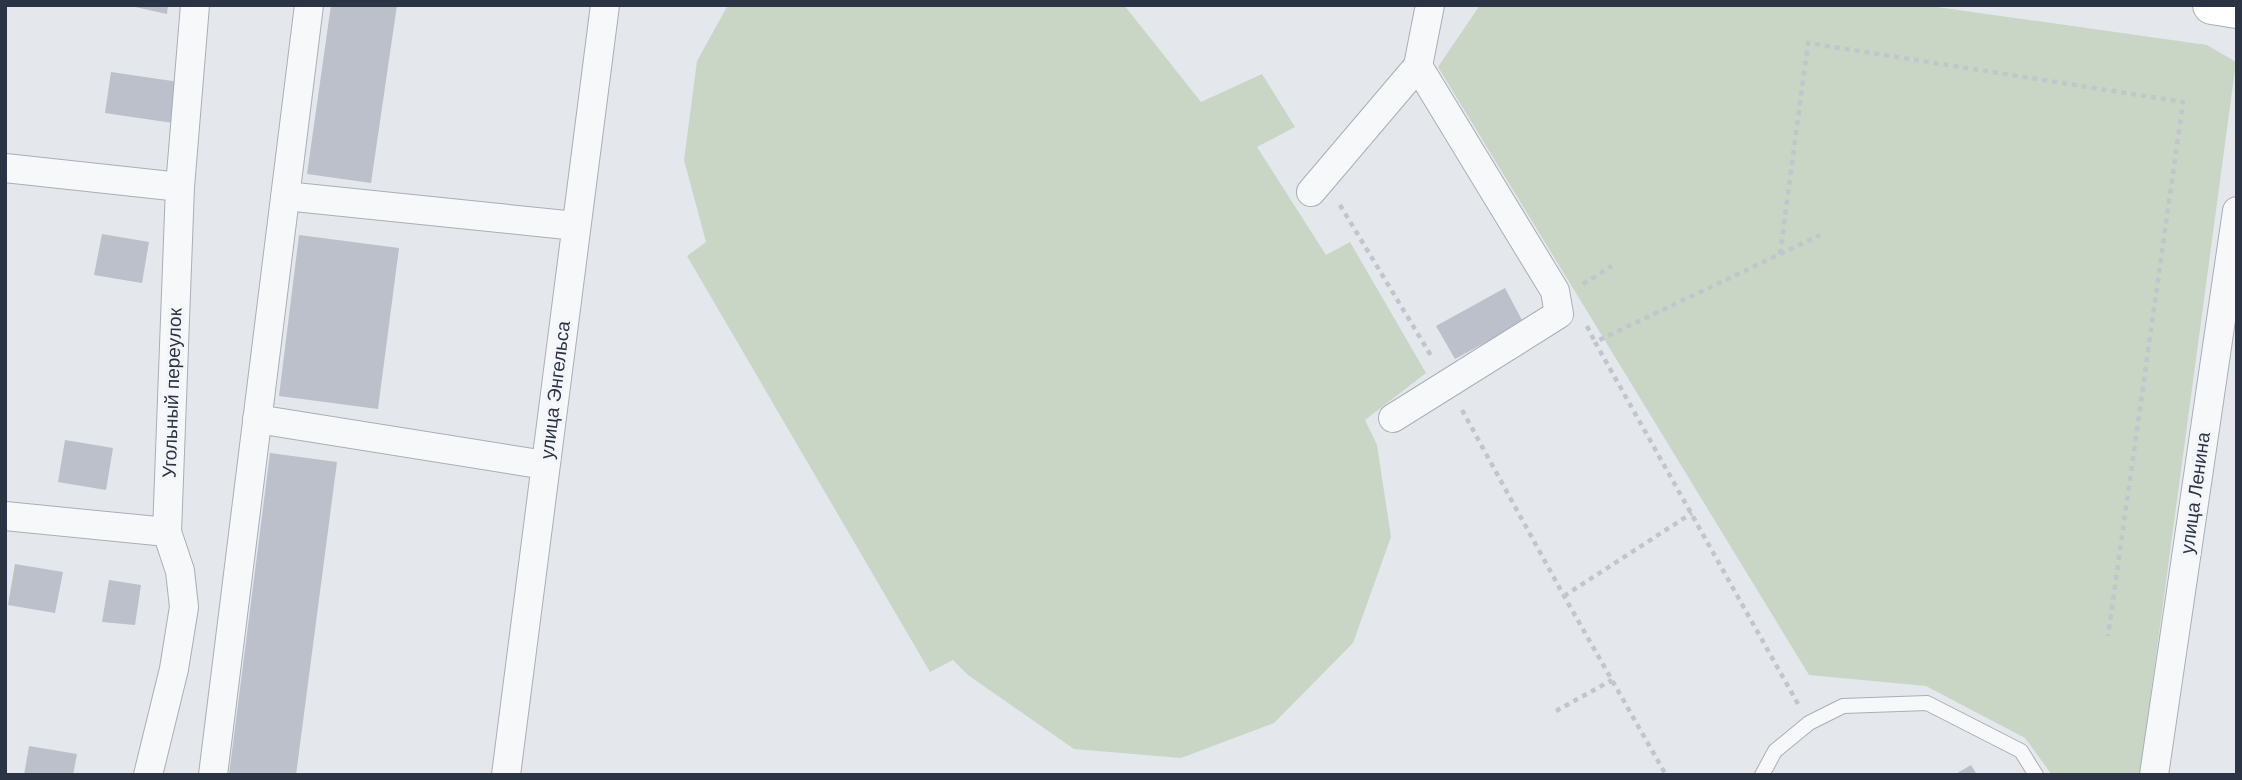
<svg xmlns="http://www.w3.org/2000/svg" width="2242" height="780" viewBox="0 0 2242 780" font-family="Helvetica,sans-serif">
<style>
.green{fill:#c9d6c5}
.building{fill:#bbc0ca}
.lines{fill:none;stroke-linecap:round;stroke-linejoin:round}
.lane-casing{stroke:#a9aeb7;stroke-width:16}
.street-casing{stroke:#a9aeb7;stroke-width:30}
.secondary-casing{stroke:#a9aeb7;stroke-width:40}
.path{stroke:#c2c5cb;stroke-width:4.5;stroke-dasharray:5 5;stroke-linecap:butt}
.lane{stroke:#f7f8fa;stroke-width:14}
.street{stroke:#f7f8fa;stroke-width:28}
.secondary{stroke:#fff;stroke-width:38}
.labels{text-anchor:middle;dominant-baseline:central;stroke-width:7;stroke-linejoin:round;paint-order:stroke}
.street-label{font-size:19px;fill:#2b3445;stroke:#f4f6f9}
</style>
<rect width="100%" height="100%" fill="#e4e7ec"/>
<!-- green -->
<path class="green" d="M728 5H1124L1201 102 1262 74 1295 127 1257 147 1326 255 1350 242 1426 373 1365 420 1377 445 1391 537 1353 643 1274 723 1181 758 1074 749 968 675 953 660 930 672 687 256 706 242 684 160 697 61Z
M1480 5H1923L2207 45 2236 62 2140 775H2052L2025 738 1926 686 1809 675 1438 67Z"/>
<!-- building -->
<path class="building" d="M126 5H168L167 14Z
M331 5H397L371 183 307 174Z
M111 72 179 82 173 123 105 113Z
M102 234 149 242 142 283 94 275Z
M299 235 399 248 378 409 279 396Z
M1505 288 1523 322 1455 359 1436 326Z
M65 440 113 448 106 490 58 482Z
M270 453 337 462 296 775H229Z
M15 564 63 572 55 613 8 605Z
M109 580 141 585 135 625 102 622Z
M29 746 77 754 73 775H24Z
M1971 765 1977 775H1954Z"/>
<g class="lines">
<defs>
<path id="lane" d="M1762 775 1775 751 1809 723 1843 706 1927 703 2021 751 2036 775"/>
<path id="street" d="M5 168 180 187
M1311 192 1418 66 1430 5
M285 196 576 226
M1393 418 1559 314 1555 291 1418 66
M257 419 545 465
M5 516 167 532
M148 775 174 669 184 607 180 571 167 532 180 187 195 5
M213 775 309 5
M506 775 605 5
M2154 775 2237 211"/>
<path id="secondary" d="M2212 5 2237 9"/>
</defs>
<!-- lane casing -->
<use href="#lane" class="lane-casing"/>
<!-- street casing -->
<use href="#street" class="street-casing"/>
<!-- secondary casing -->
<use href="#secondary" class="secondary-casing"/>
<!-- path -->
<path class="path" d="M1340 205 1433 359
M1780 254 1808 43 2183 102 2108 636
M1583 284 1612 266
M1587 326 1595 342
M1462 410 1564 596 1666 775
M1564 596 1692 513
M1798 704 1595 342 1820 235
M1556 711 1612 680"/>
<!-- lane -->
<use href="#lane" class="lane"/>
<!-- street -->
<use href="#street" class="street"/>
<!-- secondary -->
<use href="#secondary" class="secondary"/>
</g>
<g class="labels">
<!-- street labels -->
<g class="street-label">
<text transform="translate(555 390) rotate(-83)">улица Энгельса</text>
<text transform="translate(172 393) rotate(-88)">Угольный переулок</text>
<text transform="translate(2195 493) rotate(-82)">улица Ленина</text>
</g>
</g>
<!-- border -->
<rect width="2242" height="780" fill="none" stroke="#2b3445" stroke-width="14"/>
</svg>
